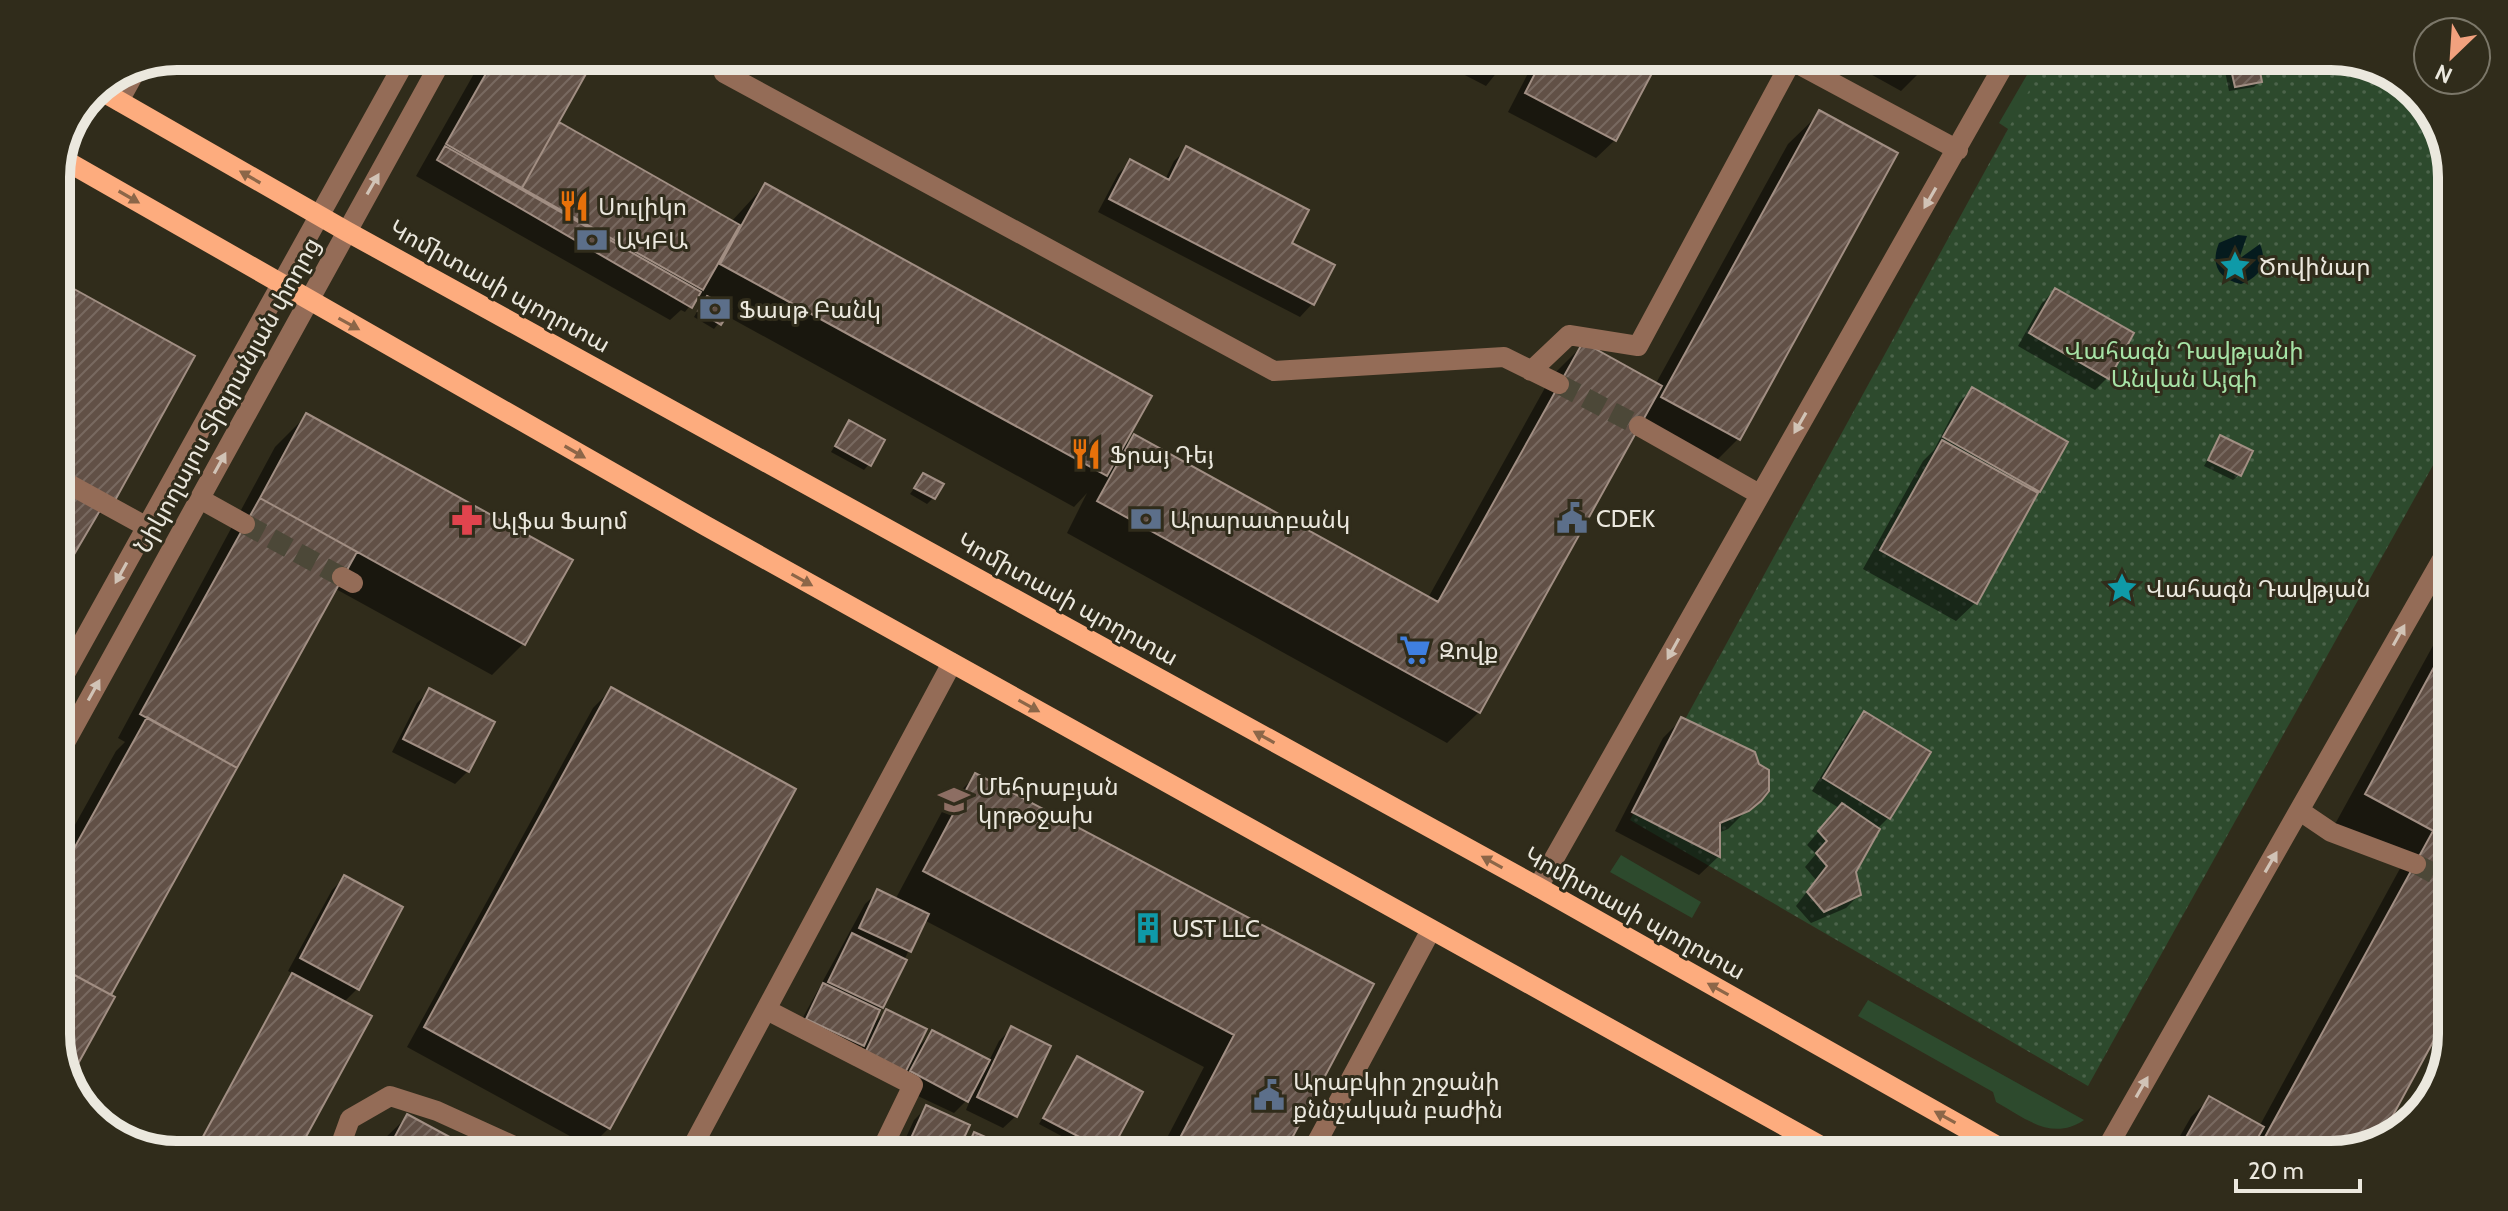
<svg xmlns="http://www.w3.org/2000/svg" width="2508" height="1211" viewBox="0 0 2508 1211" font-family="Cabin,'Noto Sans Armenian',sans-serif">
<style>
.grass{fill:#2d4a2d}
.park{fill:url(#park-dots)}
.water{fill:#051b1e}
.shadow{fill:#0007}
.building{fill:url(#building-hatch);stroke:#a18e83;stroke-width:2}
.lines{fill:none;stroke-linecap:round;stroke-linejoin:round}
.minor-tunnel{stroke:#4c4838;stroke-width:20;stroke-dasharray:20 10;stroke-linecap:butt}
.minor{stroke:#946c57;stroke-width:20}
.major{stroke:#fdac7e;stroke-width:20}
.oneway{fill:#8c6648}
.oneway2{fill:#d1c3b6}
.labels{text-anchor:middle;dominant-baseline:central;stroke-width:6;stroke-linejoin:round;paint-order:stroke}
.poi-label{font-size:24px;fill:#ebe8de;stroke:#302c1b;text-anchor:start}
.street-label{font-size:24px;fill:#ebe8de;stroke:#302c1b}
.park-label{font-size:24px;fill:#a6e3a6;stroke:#302c1b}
.rim{fill:none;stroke:#ebe8de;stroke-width:10}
</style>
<defs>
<pattern id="park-dots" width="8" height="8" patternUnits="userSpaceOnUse" patternTransform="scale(2)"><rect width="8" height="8" fill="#2d4a2d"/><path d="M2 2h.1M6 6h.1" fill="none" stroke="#4c644b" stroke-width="1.8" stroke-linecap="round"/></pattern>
<pattern id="building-hatch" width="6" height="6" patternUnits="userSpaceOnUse" patternTransform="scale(2)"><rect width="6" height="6" fill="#615046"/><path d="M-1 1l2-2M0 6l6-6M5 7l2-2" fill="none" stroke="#786960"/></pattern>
</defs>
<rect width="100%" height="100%" fill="#302c1b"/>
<!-- grass -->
<path class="grass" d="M2038 56H2081L2023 139 1999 123Z
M1621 855 1701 902 1692 918 1610 872Z
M1868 1000 2084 1120C2052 1142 2025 1118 1996 1102L1993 1092 1858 1016Z"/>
<!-- park -->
<path class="park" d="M2048 56H2331L2384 68 2432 110 2452 170V431L2088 1086 1630 820Z"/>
<!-- water -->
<path class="water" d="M2238 235 2247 236 2239 259 2260 244C2268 264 2260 277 2241 284 2219 279 2210 265 2219 243Z"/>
<!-- shadow -->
<path class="shadow" d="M484 56H594L556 123 731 222 765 185 1121 449 1134 436 1428 598 1551 377 1583 345 1655 385 1788 144 1820 113 1738 439 1707 470 1635 431 1479 712 1447 743 1067 533 1087 493 1074 507 725 315 714 329 694 317 702 303 695 299 685 312 681 310 670 320 416 176Z
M779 56H817L807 70Z
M1428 56H1510L1486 86Z
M1537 56H1643L1615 140 1596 158 1508 112Z
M1838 56H1929L1920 72 1901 91Z
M2222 56H2255L2260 81 2254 87 2229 91Z
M1187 149 1289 244 1332 266 1312 304 1300 317 1098 212 1118 174 1130 162 1165 180 1174 161Z
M56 281 111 503 89 525 56 581Z
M2055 290 2107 378 2095 390 2018 346 2042 303Z
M1972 389 2038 490 1975 603 1956 621 1863 569 1923 461 1934 450 1959 402Z
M307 415 524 643 492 675 334 588 109 996 56 1042V859L116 751 125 742 118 738 275 447Z
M849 423 869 464 864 470 831 452Z
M2220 438 2239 475 2233 480 2204 466Z
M924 475 933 498 927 504 910 494Z
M2452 611V1003L2389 1118 2398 1135 2331 1155H2169L2191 1117 2209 1099 2259 1127 2403 863 2334 826Z
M611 690 609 1128 590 1147 407 1047 593 708Z
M429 691 468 771 455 784 392 752 417 703Z
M1865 713 1928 752 1888 818 1877 829 1854 872 1859 895 1846 908 1811 923 1796 906 1816 880 1805 867 1816 854 1807 845 1839 808 1812 791 1852 726Z
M1681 720 1767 790 1728 829 1718 833V857L1699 875 1615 831 1663 738Z
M975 776 1371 984 1281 1155H1158L1204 1067 924 920 871 1026 886 1011 915 1050 932 1033 989 1061 999 1041 1011 1029 1016 1116 1003 1128 966 1110 972 1095 954 1113 854 1066 864 1043 850 1057 795 1032 865 904 878 892 895 900 944 808Z
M344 878 357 989 343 1003 294 1155H192L294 974 288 971 332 890Z
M1077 1059 1108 1152 1105 1155H1097L1039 1124Z
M927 1107 954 1155H898L914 1120Z
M407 1117 479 1155H375L383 1140Z"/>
<!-- building -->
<path class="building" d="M496 56H596L522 188 446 144Z
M795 56H819L814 66Z
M1482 56H1513L1506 68Z
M1544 56H1647L1658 62 1616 141 1525 93Z
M1890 56H1931L1921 73Z
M2228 56H2257L2262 82 2235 87Z
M1819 110 1898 153 1740 440 1661 397Z
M559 122 740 225 703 290 522 188Z
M445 146 701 292 692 308 437 160Z
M1186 146 1309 210 1292 243 1335 265 1314 305 1109 199 1130 159 1169 180Z
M765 183 1152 396 1107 476 720 264Z
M56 279 195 356 113 504 56 473V415L71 391 56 383Z
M2055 288 2134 333 2109 379 2029 333Z
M707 296 731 309 721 325 698 311Z
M1583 342 1662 386 1480 713 1097 501 1134 434 1438 602Z
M1972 387 2068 442 2040 492 1943 437Z
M306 413 573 560 525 645 260 498Z
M849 420 885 440 871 466 835 446Z
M2220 435 2253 451 2241 476 2208 460Z
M1942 440 2038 493 1977 604 1880 550Z
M923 473 944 484 935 499 914 488Z
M56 483 102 507 56 585Z
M260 498 357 552 237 768 140 714Z
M2452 634V841L2365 794Z
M611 687 796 789 610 1129 424 1027Z
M429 688 495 722 469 772 403 739Z
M1864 711 1931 752 1890 819 1823 778Z
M147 717 237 768 111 995 56 965V881Z
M1681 717 1755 752 1759 764 1769 770V791L1761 801 1749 811 1720 823V857L1632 812Z
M975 773 1374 984 1283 1155H1171L1234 1035 923 871Z
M1842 803 1880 829 1856 872 1861 895 1824 912 1807 892 1827 866 1816 853 1827 841 1818 831Z
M2433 831 2452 841V1007L2392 1117 2407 1125 2398 1135 2331 1155H2271L2259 1148Z
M344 875 403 907 359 990 300 958Z
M877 889 929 914 911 952 859 928Z
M852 933 907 960 883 1008 828 982Z
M56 965 115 997 69 1080 56 1042Z
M292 973 372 1016 296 1155H193Z
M823 983 880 1010 864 1046 806 1019Z
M886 1009 927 1029 905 1073 865 1053Z
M1011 1026 1051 1046 1017 1117 977 1097Z
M932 1030 990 1060 968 1102 910 1071Z
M1077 1056 1143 1092 1110 1153 1043 1118Z
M2209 1096 2264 1127 2248 1155H2193L2180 1148Z
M926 1105 970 1125 956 1155H918L906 1149Z
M407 1114 483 1155H385Z
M974 1132 1006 1146 1002 1155H964Z"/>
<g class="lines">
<!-- minor-tunnel -->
<path class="minor-tunnel" d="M1559 384 1639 426
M245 524 342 577
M2416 864 2452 883"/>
<!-- minor -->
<path class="minor" d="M733 56 724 73 1274 371 1504 357 1559 384
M1783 56 1958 150
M119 101 134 74
M1531 371 1569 335 1638 346 1792 60
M1639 426 1759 494
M56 477 147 527
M200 499 245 524
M342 577 353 583
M56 690 408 56
M56 759 444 56
M2300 811 2331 832 2416 864
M1538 887 2009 56
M767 1010 913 1085 879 1155
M337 1155 350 1119 390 1096 437 1111 534 1155
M688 1155 952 663
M1310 1155 1431 930
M2103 1155 2452 542"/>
<!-- major -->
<path class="major" d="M98 89 346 231 1538 887 2013 1155
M61 158 706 526 1837 1155"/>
</g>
<!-- one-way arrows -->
<defs><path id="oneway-solid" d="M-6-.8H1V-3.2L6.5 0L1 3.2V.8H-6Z" transform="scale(2)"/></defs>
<g class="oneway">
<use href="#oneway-solid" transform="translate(250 177) rotate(-150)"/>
<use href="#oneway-solid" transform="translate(129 197) rotate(30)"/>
<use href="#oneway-solid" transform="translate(349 324) rotate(29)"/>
<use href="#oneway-solid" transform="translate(575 452) rotate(30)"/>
<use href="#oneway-solid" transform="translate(802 580) rotate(29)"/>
<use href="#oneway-solid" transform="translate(1029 706) rotate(29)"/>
<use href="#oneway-solid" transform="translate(1264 737) rotate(-151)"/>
<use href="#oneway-solid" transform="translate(1492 862) rotate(-151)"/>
<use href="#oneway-solid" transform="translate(1718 989) rotate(-151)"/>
<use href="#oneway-solid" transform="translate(1945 1117) rotate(-151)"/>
</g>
<g class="oneway2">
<use href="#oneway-solid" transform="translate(373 184) rotate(-60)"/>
<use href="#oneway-solid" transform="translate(1930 198) rotate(120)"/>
<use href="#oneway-solid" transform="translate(1800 423) rotate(120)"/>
<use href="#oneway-solid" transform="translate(220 463) rotate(-61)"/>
<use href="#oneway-solid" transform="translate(121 573) rotate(119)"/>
<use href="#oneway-solid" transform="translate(2399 635) rotate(-61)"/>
<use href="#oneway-solid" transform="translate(1673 649) rotate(119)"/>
<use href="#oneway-solid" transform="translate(94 690) rotate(-61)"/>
<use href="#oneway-solid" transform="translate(2271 862) rotate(-60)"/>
<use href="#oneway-solid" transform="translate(2142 1087) rotate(-60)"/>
</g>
<!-- icons -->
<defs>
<symbol id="restaurant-bare" viewBox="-9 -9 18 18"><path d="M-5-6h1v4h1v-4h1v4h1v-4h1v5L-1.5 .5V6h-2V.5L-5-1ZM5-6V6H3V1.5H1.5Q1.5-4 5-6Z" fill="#e8710a" stroke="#302c1b" stroke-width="2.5" paint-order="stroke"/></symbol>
<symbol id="bank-bare" viewBox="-9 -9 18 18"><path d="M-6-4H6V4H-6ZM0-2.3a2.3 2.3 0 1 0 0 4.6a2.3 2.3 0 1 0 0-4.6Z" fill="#5c6f8a" stroke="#302c1b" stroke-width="2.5" paint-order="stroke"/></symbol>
<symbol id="sight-bare" viewBox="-9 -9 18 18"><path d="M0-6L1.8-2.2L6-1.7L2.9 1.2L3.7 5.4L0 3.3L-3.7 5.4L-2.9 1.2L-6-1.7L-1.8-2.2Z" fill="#0f9aa8" stroke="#302c1b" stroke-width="2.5" paint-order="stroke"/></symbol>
<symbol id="civic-bare" viewBox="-9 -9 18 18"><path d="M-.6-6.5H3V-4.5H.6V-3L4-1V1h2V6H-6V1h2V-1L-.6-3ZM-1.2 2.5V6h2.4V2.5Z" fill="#5c6f8a" stroke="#302c1b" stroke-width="2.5" paint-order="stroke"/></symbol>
<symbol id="pharmacy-bare" viewBox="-9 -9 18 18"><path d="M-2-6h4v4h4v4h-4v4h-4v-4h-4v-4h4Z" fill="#e0444e" stroke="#302c1b" stroke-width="2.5" paint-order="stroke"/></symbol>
<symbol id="supermarket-bare" viewBox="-9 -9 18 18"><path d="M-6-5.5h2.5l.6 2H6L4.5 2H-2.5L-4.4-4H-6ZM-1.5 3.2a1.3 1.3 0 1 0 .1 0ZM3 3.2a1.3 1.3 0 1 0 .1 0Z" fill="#3f7fe0" stroke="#302c1b" stroke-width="2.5" paint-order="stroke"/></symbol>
<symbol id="school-bare" viewBox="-9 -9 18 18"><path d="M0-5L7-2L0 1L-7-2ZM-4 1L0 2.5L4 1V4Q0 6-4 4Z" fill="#8d6e63" stroke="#302c1b" stroke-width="2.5" paint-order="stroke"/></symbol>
<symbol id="building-bare" viewBox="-9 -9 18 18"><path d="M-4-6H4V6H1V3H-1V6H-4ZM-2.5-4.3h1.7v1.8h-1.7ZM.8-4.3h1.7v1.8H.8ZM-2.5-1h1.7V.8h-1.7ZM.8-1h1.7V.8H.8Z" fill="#0f9aa8" stroke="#302c1b" stroke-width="2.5" paint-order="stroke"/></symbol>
</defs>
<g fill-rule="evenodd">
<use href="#restaurant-bare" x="552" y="184" width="44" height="44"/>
<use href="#bank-bare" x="570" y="218" width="44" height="44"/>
<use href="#sight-bare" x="2213" y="244" width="44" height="44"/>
<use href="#bank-bare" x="693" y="287" width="44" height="44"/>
<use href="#restaurant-bare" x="1064" y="432" width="44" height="44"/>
<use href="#civic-bare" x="1550" y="496" width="44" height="44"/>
<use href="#bank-bare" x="1124" y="497" width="44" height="44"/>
<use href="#pharmacy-bare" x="445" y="498" width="44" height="44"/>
<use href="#sight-bare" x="2100" y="566" width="44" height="44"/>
<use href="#supermarket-bare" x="1393" y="628" width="44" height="44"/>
<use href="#school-bare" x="932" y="778" width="44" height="44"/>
<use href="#building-bare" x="1126" y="906" width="44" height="44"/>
<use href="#civic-bare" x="1247" y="1073" width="44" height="44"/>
</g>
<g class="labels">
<!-- poi labels -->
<g class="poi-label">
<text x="598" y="206">Սուլիկո</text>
<text x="616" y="240">ԱԿԲԱ</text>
<text x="2259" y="266">Ծովինար</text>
<text x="739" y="309">Ֆասթ Բանկ</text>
<text x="1110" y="454">Ֆրայ Դեյ</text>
<text x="1596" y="518">CDEK</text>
<text x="1170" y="519">Արարատբանկ</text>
<text x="491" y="520">Ալֆա Ֆարմ</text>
<text x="2146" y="588">Վահագն Դավթյան</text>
<text x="1439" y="650">Զովք</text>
<text x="978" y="786">Մեհրաբյան<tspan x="978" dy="28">կրթօջախ</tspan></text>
<text x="1172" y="928">UST LLC</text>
<text x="1293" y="1081">Արաբկիր շրջանի<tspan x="1293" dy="28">քննչական բաժին</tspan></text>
</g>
<!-- street labels -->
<g class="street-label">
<text transform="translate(500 286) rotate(29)">Կոմիտասի պողոտա</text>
<text transform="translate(227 395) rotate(-61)">Նիկողայոս Տիգրանյան փողոց</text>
<text transform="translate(1068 599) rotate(29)">Կոմիտասի պողոտա</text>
<text transform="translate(1635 913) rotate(29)">Կոմիտասի պողոտա</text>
</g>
<!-- park labels -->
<g class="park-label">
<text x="2184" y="350">Վահագն Դավթյանի<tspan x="2184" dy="28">Անվան Այգի</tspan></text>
</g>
</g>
<!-- crop -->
<path d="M0 0H2508V1211H0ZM177 70H2331A107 107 0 0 1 2438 177V1034A107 107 0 0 1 2331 1141H177A107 107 0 0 1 70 1034V177A107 107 0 0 1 177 70Z" fill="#302c1b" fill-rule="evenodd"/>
<path class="rim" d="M177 70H2331A107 107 0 0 1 2438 177V1034A107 107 0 0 1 2331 1141H177A107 107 0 0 1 70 1034V177A107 107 0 0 1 177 70Z"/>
<!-- north arrow -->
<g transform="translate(2452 56) rotate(205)"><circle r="38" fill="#302c1b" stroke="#7b7769" stroke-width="2"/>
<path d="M0-6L14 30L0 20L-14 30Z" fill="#f2a17e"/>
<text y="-12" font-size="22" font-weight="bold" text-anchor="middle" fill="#ebe8de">N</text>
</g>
<!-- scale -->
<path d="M2236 1179v12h124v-12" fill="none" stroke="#ebe8de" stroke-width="4"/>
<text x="2248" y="1179" font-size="24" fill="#ebe8de" stroke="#302c1b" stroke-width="6" paint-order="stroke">20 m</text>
</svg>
